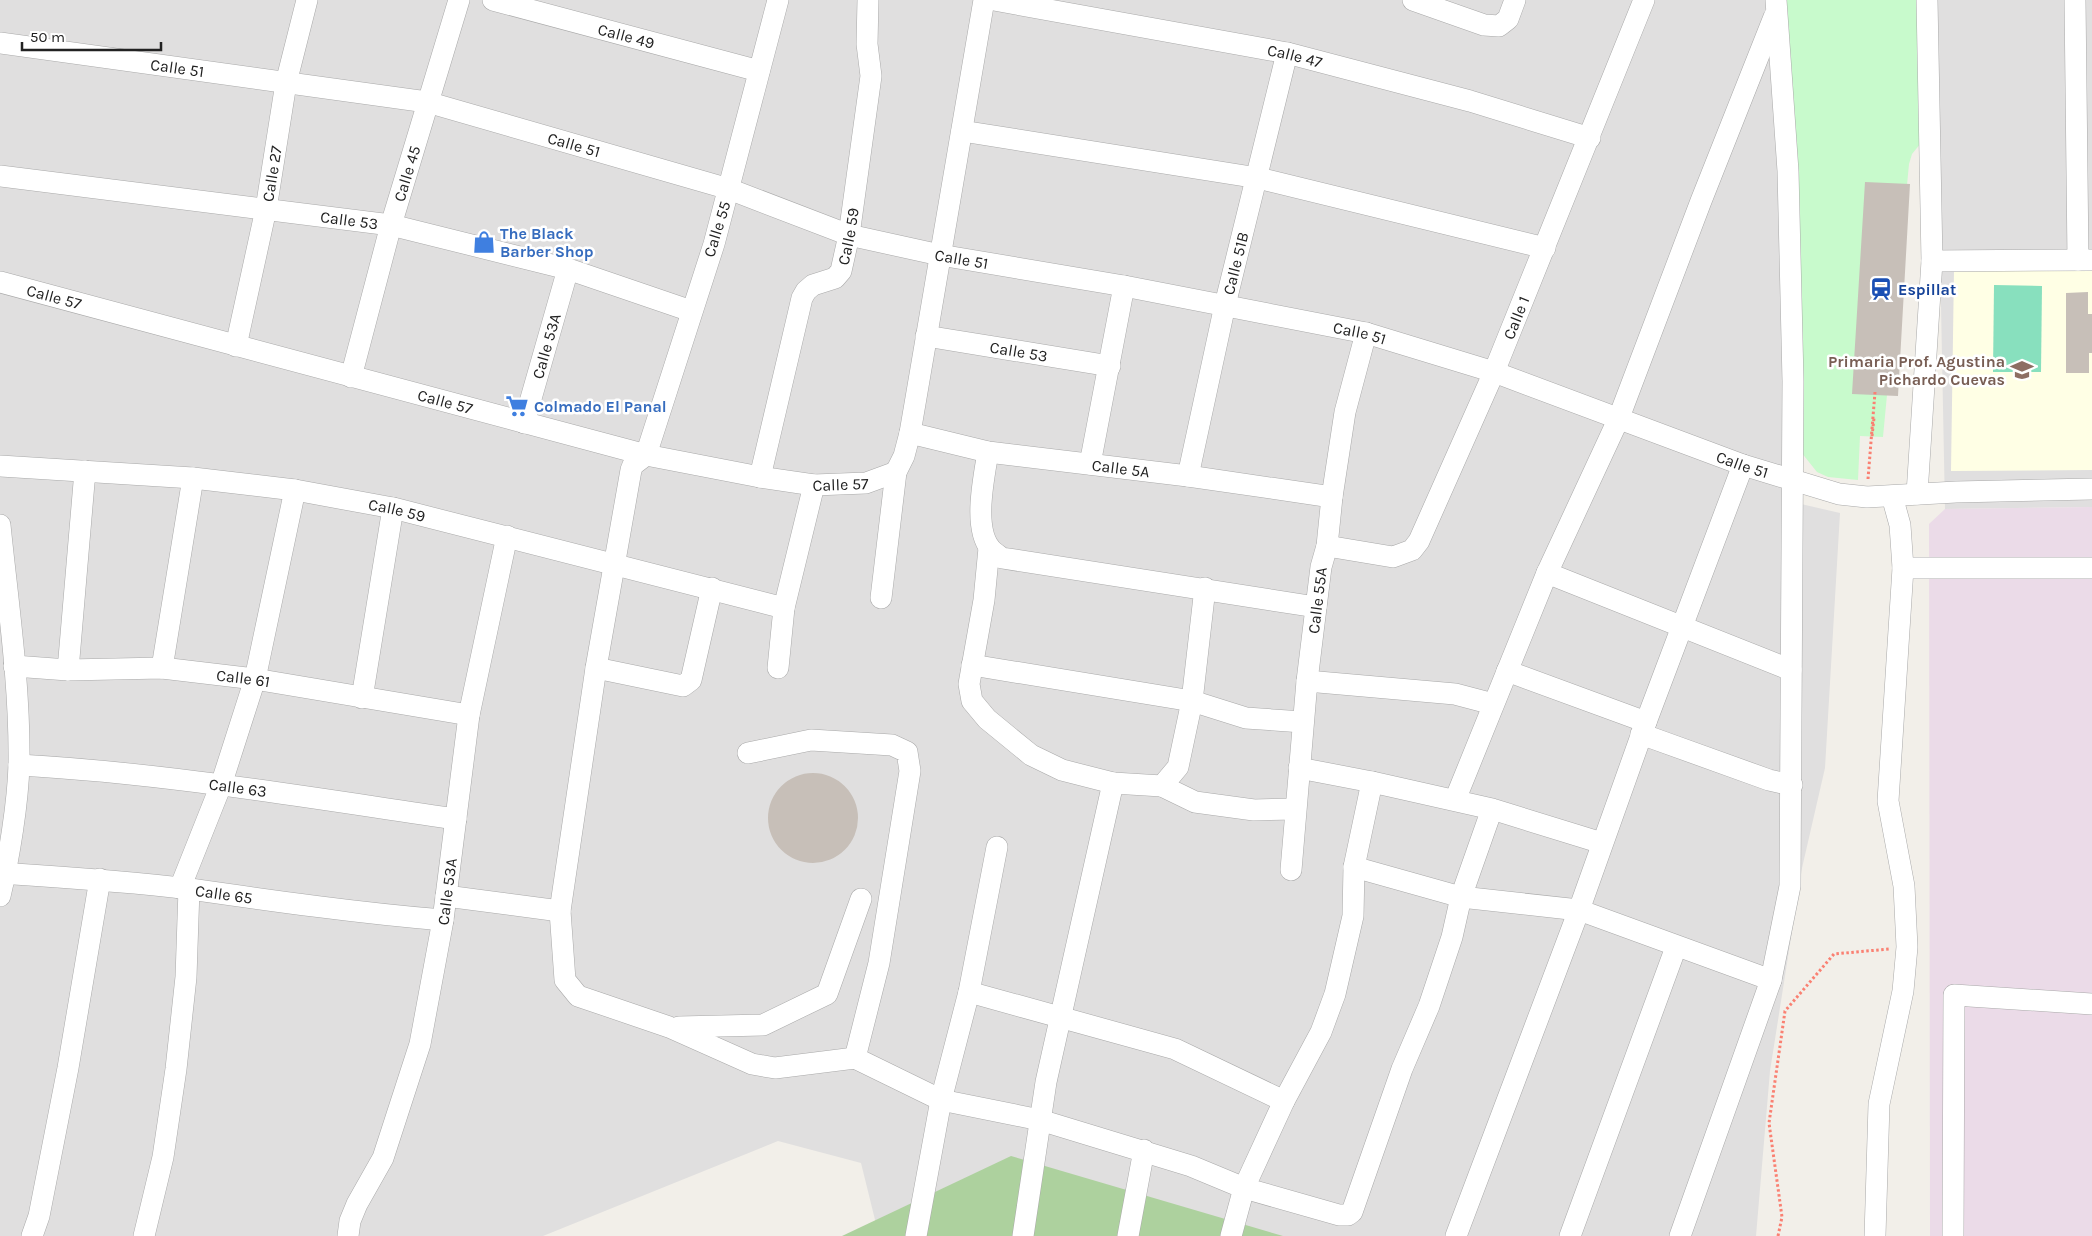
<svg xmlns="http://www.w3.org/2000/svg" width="2092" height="1236" viewBox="0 0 2092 1236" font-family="Karla,sans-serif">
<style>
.residential{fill:#e0dfdf}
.industrial{fill:#ebdbe8}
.education{fill:#ffffe5}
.forest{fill:#add19e}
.park{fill:#c8facc}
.pitch{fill:#88e0be}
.building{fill:#c7bfb8}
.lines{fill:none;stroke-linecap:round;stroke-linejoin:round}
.minor-casing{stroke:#a9a9a9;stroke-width:22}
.path{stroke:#fa8072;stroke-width:3;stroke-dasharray:2.5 2.5;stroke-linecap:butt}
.minor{stroke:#fff;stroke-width:21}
.labels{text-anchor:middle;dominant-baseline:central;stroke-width:5;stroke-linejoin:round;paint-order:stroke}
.street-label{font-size:16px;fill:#222;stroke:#fff}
.shop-label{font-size:16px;font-weight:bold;fill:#366cbe;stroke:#fff;text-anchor:start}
.transit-label{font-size:16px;font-weight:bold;fill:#164399;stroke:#fff;text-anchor:start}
.education-label{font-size:16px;font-weight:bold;fill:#785e54;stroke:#fff;text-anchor:end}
</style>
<rect width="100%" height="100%" fill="#f2efe9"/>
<!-- residential -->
<path class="residential" d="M0 0H1784L1803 357 1801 504 1840 513 1825 768 1802 868 1770 1071 1756 1236H879L861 1163 778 1141 543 1236H0Z
M1935 0H2092V507L1945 509Z"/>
<!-- industrial -->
<path class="industrial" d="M2092 507V1236H1930L1929 524 1945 509Z"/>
<!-- education -->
<path class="education" d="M2092 269V470L1951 471 1954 270Z"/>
<!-- forest -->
<path class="forest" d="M1011 1156 1283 1236H842Z"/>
<!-- park -->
<path class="park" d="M1784 0H1920L1921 143 1912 154 1909 164 1883 437 1860 436 1858 480 1828 477 1817 472 1801 452 1803 357Z"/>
<!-- pitch -->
<path class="pitch" d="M1994 285 2042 286 2041 372H1993Z"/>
<!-- building -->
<path class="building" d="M1865 182 1910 184 1898 396 1852 394Z
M2088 292V314H2092V353H2089V373H2066V293Z
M768 818a45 45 0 1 1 90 0a45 45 0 1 1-90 0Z"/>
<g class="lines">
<defs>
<g id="minor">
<path id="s1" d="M493 0 759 71"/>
<path d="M778 0 714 244 646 455 633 465 631 470 596 668 560 911 565 980 578 996 669 1027 752 1064 775 1068 855 1058"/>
<path id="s2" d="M994 0 1287 53 1470 101 1590 138"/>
<path d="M1413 0 1484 25 1499 26 1508 19 1515 0"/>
<path d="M2075 0 2078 260"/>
<path id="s3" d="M0 43 427 102 729 189 849 235 940 255 1124 286 1366 333 1494 372 1743 465 1839 494 1867 497 1956 492 2092 489"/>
<path d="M962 131 1258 178 1545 248"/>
<path id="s4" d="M0 176 391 225 568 269 691 311"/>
<path d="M1932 261 2091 260"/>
<path id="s5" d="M0 282 646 455 760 477 814 485 866 483 896 472"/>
<path id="s6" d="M926 336 1110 366"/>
<path id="s7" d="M236 346 266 209 286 83 307 0"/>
<path id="s8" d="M351 377 391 225 459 0"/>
<path id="s9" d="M524 423 568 269"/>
<path id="s10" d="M910 433 988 452 1188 476 1332 497"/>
<path d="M988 452C984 477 973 527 990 548 993 552 998 555 1002 558L1316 607"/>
<path d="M1090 464 1124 286"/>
<path id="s11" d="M0 466 193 478 295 490 393 508 784 608"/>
<path id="s12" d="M1188 476 1225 305 1287 53"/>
<path id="s13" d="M760 477 802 298 806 291 813 285 835 278 841 271 849 235 871 76 867 44 868 0"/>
<path d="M1917 494 1932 261 1927 0"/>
<path d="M0 525C8 604 20 684 19 764 18 803 9 858 0 896"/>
<path id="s14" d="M1327 546 1393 557 1412 550 1419 541 1494 372 1644 0"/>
<path d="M989 548 984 600 969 684 972 701 987 719 1031 755 1062 770 1113 783"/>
<path d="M1903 568H2092"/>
<path d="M1547 573 1791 670"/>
<path d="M881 598 896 472 904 456 910 433 984 0"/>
<path d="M972 665 1192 701 1246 718 1303 722"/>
<path id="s15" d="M14 666 68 670 162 668 255 679 469 715"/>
<path d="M162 668 193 478"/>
<path d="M596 668 683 686 691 680 712 588"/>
<path d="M778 668 784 608 814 485"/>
<path d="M68 670 85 471"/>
<path d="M1507 671 1646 722"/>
<path d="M1307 681 1455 694 1493 704"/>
<path d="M362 698 393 508"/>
<path d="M1641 734 1769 780 1792 785"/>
<path d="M748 753 811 740 892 745 907 752 910 771 879 963 855 1058 941 1100 1040 1120 1191 1166 1244 1188 1231 1236"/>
<path id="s16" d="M19 765C165 773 311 798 456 819"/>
<path d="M1299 768 1372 782"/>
<path d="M1162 786 1195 802 1254 810 1295 809"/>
<path d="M1455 800 1547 573 1618 420 1701 201 1774 17"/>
<path d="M1492 809 1461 897 1452 937 1429 1006 1402 1069 1352 1212 1348 1215H1339L1244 1188 1284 1101 1321 1032 1335 994 1353 916 1354 867 1372 782 1492 809 1602 843"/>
<path d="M1354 867 1461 897 1579 910 1771 980"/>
<path id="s17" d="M1291 870 1307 681 1321 567 1327 546 1332 497 1345 412 1366 333"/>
<path id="s18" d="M0 873C63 877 127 881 190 889 274 901 358 913 443 920"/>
<path d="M180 888 221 785 255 679 295 490"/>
<path d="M446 896 560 911"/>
<path d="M969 992 1175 1049 1284 1101"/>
<path d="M679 1027 763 1025 827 994 861 899"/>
<path d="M32 1236 39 1216 68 1068 100 879"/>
<path d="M144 1236 163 1157 176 1069 186 977 189 889"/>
<path id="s19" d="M348 1236 350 1221 357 1204 383 1158 420 1044 443 920 469 715 507 536"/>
<path d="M916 1236 941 1100 969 992 997 847"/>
<path d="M1023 1236 1046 1082 1113 783 1162 786 1178 767 1192 701 1205 588"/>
<path d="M1128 1236 1144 1150"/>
<path d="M1456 1236 1579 910 1646 722 1743 465"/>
<path d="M1570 1236 1676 947"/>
<path d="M1680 1236 1771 980 1790 886 1793 381 1788 171 1776 0"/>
<path d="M1875 1236 1879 1104 1903 991 1907 947 1904 886 1888 801 1903 568 1900 525 1892 496"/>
<path d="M1953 1236 1954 995 2092 1004"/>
</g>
</defs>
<!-- minor casing -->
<use href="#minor" class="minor-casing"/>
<!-- path -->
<path class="path" d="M1872 436 1874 418
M1868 479 1875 392
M1778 1236 1782 1217 1769 1123 1785 1011 1834 954 1889 949"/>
<!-- minor -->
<use href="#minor" class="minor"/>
</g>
<!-- icons -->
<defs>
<symbol id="shop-bare" viewBox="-9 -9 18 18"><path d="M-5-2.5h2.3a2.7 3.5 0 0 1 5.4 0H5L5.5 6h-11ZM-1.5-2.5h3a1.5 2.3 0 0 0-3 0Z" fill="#3f7fe0" stroke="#fff" stroke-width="2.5" paint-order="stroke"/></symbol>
<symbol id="station-bare" viewBox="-9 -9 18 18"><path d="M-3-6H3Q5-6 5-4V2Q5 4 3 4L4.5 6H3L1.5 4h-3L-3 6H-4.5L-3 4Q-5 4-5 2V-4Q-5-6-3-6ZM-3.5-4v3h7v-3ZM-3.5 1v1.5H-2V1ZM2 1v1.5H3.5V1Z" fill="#1a4fb4" stroke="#fff" stroke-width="2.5" paint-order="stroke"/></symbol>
<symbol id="school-bare" viewBox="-9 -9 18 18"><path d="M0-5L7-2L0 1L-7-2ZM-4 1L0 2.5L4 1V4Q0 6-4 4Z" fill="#8d6e63" stroke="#fff" stroke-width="2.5" paint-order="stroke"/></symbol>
<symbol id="supermarket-bare" viewBox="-9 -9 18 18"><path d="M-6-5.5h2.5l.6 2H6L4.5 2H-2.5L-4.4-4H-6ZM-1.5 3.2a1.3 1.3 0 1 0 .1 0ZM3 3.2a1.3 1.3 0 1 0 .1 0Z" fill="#3f7fe0" stroke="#fff" stroke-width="2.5" paint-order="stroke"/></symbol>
</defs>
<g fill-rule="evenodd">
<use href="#shop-bare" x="468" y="226" width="32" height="32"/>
<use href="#station-bare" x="1865" y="273" width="32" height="32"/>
<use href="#school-bare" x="2006" y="354" width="32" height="32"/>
<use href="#supermarket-bare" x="501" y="390" width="32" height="32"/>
</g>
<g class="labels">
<!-- street labels -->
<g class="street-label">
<text stroke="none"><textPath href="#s1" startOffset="138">Calle 49</textPath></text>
<text stroke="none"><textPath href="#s2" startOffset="306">Calle 47</textPath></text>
<text stroke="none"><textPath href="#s3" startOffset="179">Calle 51</textPath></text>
<text stroke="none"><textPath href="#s3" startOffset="584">Calle 51</textPath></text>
<text stroke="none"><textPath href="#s7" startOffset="176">Calle 27</textPath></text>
<text stroke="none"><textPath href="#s8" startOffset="211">Calle 45</textPath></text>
<text stroke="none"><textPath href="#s4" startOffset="352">Calle 53</textPath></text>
<text transform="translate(717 229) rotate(-73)">Calle 55</text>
<text stroke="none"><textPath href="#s13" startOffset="269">Calle 59</textPath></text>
<text stroke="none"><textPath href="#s3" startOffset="989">Calle 51</textPath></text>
<text stroke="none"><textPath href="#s12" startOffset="218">Calle 51B</textPath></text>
<text stroke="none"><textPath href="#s5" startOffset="56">Calle 57</textPath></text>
<text stroke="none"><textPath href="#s14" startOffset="342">Calle 1</textPath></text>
<text stroke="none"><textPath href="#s3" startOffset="1394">Calle 51</textPath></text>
<text stroke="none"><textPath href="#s9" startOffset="80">Calle 53A</textPath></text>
<text stroke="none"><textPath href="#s6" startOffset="94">Calle 53</textPath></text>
<text stroke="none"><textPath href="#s5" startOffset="461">Calle 57</textPath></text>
<text stroke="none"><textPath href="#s3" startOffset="1799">Calle 51</textPath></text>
<text stroke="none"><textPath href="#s10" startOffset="214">Calle 5A</textPath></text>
<text stroke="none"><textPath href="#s5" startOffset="866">Calle 57</textPath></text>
<text stroke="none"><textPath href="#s11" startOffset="400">Calle 59</textPath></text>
<text stroke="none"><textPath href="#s17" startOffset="271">Calle 55A</textPath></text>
<text stroke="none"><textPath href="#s15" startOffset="230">Calle 61</textPath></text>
<text stroke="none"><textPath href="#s16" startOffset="220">Calle 63</textPath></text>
<text stroke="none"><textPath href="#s19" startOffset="361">Calle 53A</textPath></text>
<text stroke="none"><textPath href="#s18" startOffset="225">Calle 65</textPath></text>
</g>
<!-- shop labels -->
<g class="shop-label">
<text x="500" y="233">The Black<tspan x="500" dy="18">Barber Shop</tspan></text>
<text x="534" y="406">Colmado El Panal</text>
</g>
<!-- transit labels -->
<g class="transit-label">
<text x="1898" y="289">Espillat</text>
</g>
<!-- education labels -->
<g class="education-label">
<text x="2005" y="361">Primaria Prof. Agustina<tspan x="2005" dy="18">Pichardo Cuevas</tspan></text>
</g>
</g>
<!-- scale -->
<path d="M22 42v8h139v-8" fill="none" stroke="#222222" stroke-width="2.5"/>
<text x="30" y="42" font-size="15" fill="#222222" stroke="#ffffff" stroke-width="4" paint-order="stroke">50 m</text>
</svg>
